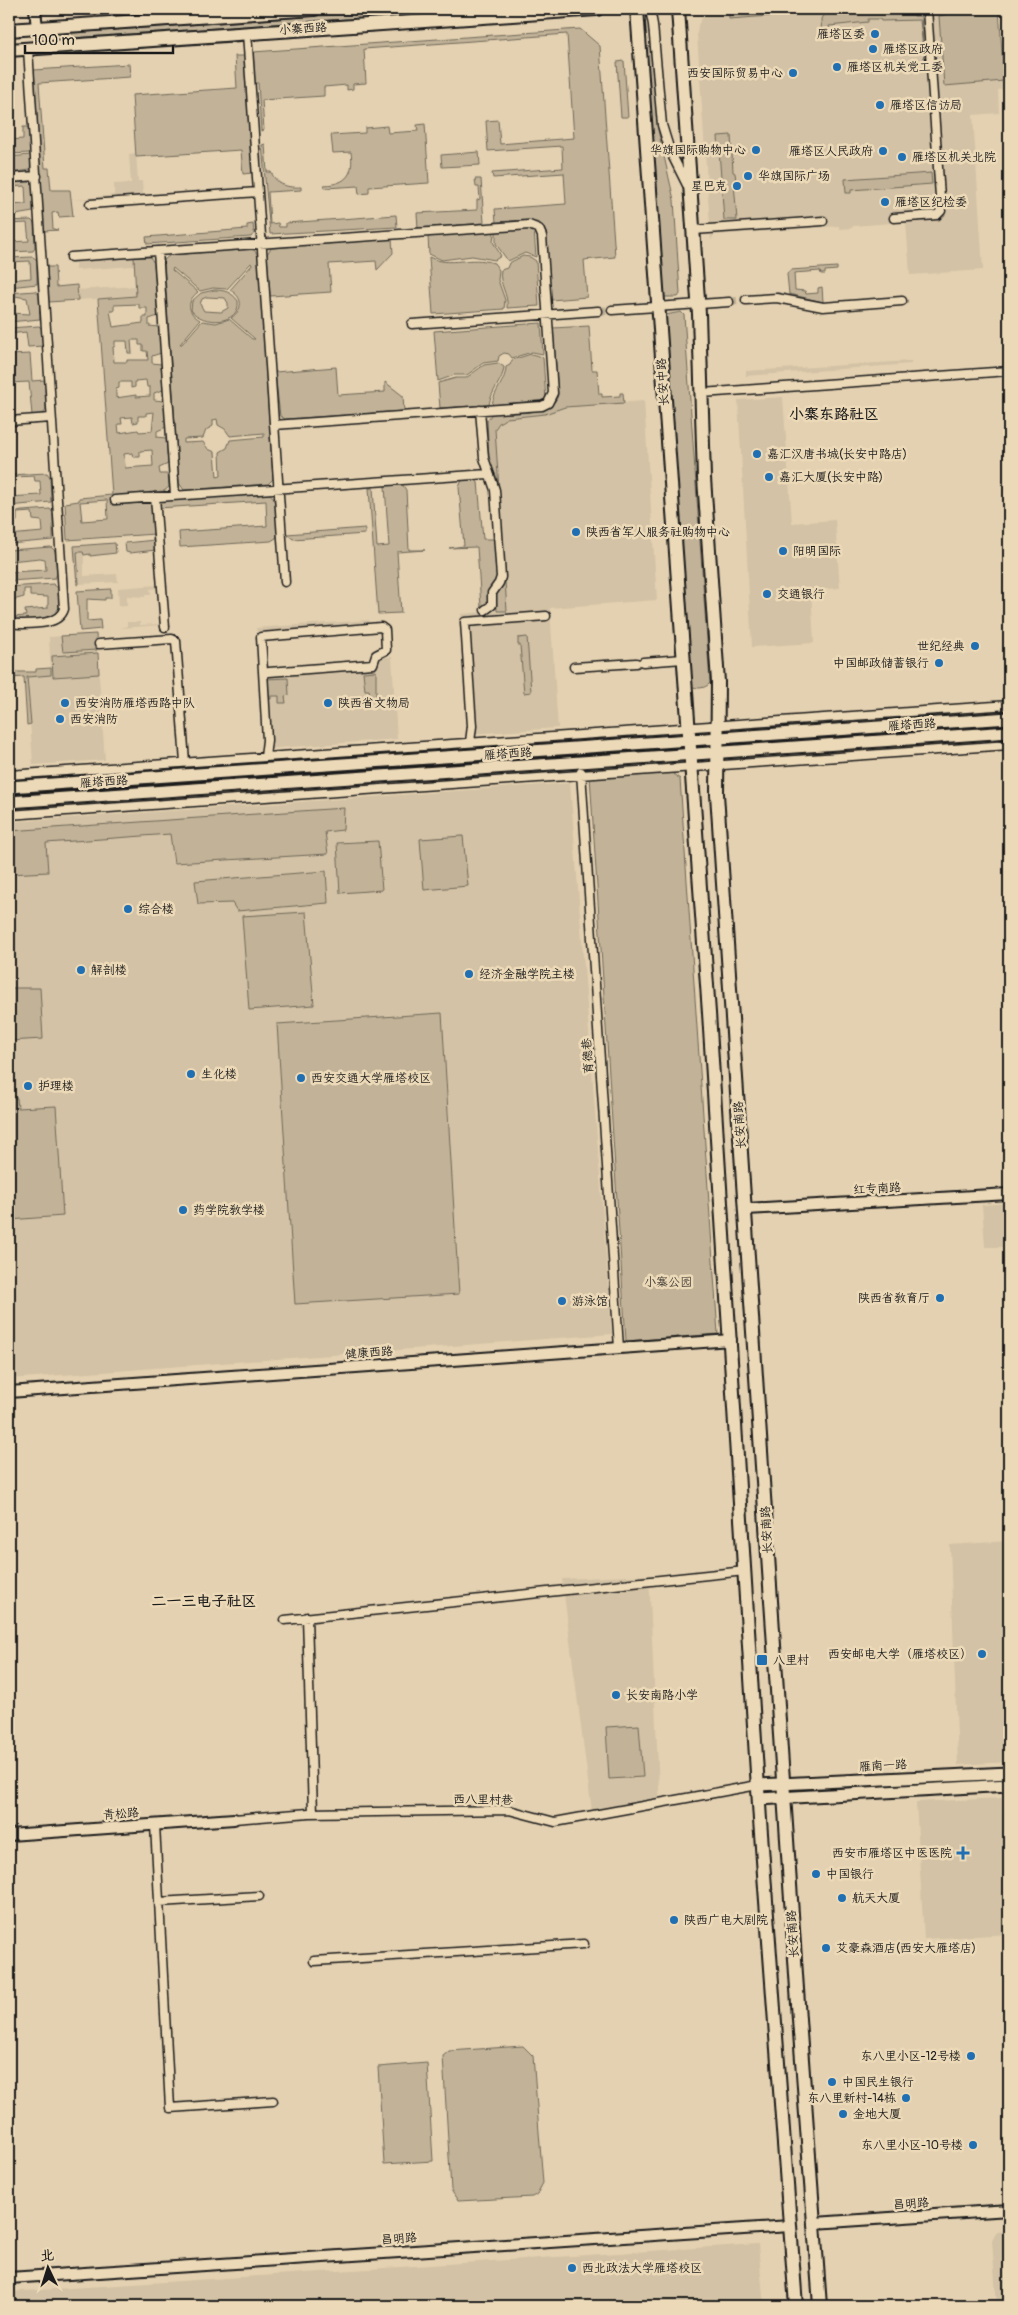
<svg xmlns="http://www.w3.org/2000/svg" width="1018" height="2315" viewBox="0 0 1018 2315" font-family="Pangolin,'LXGW WenKai TC',sans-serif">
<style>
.built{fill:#d3c2a5}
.green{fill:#c2b398;stroke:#6f685a;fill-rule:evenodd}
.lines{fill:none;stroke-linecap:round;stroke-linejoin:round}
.minor-tunnel{stroke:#bcad93;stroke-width:8;stroke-dasharray:8 4;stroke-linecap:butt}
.minor-casing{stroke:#1c1c1c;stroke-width:11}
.tertiary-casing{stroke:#1c1c1c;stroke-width:14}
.secondary-casing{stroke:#1c1c1c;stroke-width:15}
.primary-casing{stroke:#1c1c1c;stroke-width:16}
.minor{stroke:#ecd9b7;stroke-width:8}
.tertiary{stroke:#ecd9b7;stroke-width:10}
.secondary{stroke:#ecd9b7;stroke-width:11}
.primary{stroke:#ecd9b7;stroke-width:12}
.poi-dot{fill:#1f6fb2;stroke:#ecd9b7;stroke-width:2}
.labels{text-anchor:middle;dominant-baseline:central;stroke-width:5;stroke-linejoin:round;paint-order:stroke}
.street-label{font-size:12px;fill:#1c1c1c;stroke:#ecd9b7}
.poi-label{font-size:12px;fill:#1c1c1c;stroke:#ecd9b7;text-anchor:start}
.park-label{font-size:12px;fill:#46423b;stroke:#ecd9b7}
.quarter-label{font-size:15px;font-weight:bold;fill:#1c1c1c;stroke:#ecd9b7}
</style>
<rect width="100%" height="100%" fill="#e4d1b1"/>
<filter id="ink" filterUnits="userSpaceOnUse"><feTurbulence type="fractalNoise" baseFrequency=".02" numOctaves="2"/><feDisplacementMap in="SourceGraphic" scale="10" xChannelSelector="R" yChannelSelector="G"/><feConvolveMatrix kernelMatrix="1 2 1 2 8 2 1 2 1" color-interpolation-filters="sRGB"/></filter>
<g filter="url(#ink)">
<!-- built -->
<path class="built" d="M719 9H820L821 17 824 15 908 9H999L1005 89 998 90 999 113 973 115 983 270 910 275 906 222 853 226 852 228 839 229V226L714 235 711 240 697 34 698 25 703 17 710 11Z
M136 153 138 181H142L144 204 88 208 87 199 72 200 114 195V184L131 183 129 154Z
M134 257V266L76 270 75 261Z
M136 286V296L78 300 77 290Z
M911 361V364L746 376V371Z
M783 397 792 523 835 520 840 588 811 590 814 643 752 647 738 400Z
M644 401 657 600 550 608 558 728 469 734 461 614 507 610 495 436 497 426 507 418 545 414 561 407Z
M77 552H84V576L117 574 118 582 79 584Z
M158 585 161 625 121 628 127 626V622H140V625L160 624 157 588 150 589 151 595H145V597L127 596V605L119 606 118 588Z
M369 620 370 625 257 633 256 628Z
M96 634 105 760 33 765 27 677 51 675 49 637Z
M380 657H392L397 739 265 749 259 669 380 660Z
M570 783 612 1334 9 1379V822Z
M1009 1203V1247H985L982 1205Z
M1009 1541V1762L958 1765 950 1545Z
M649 1575 660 1810 592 1812 562 1579Z
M1002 1798 1009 1934 924 1939 916 1802Z
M1009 2231V2306H997L992 2241 996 2232Z
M758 2244 764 2306H9V2292Z"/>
<!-- green -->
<path class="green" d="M419 9H492L72 38V33Z
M811 9 812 13 729 19V15Z
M913 9 914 16H921L924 58 920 20 881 21 880 19H868V22L829 26 830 39H822L821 19 823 15Z
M948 9H999L1004 81 944 86 939 16 948 14Z
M580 29 600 46 615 257 584 260 587 297 551 300 546 233 540 223 528 220 496 222 495 209 566 204 564 173 493 178 492 173 563 168 562 146 488 151 486 121 498 120 500 144 574 138 567 34 364 49 366 83 353 84V89L347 90V85L324 87V96L262 100 264 130 261 131 258 83H255L253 52Z
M652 46 658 130 674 200 680 294 678 297H663L645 47Z
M235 56H244L252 173 243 174 241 150 136 157 132 95 237 88Z
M624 61 628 117H621L617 62Z
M129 64 130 77 39 83 45 168H49L51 190H70L73 216 59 217 58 212 52 213 53 229 58 230 44 231 34 70Z
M425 124 429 183 369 187V193L359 194 358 186 325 188 324 185C348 184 354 173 351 152L333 153 331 135 365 133V128L387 126 388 133 418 131 417 125Z
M23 127H29L30 153 9 154V140L23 139Z
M731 135 733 172 735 173 736 181 734 183 737 220H724L718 136Z
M265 144 267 172H271C277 185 287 188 301 187V190L268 192 270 224 278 223 279 227H286V223L396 215 397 227 270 234 262 145Z
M479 152 480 165 442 167 441 155Z
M31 155 30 170 10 173 9 157Z
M931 173 932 184 851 190V193H846L845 179Z
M475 179H481L484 223 418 228 417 213 477 210V200L480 199 479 187H476Z
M29 182 33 186V212L9 216V205L26 204 25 186 9 187V183Z
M31 220 34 223 35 248 33 251 9 252V242L29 241 27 223 9 224V221Z
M253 224 254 233 251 237 147 244 146 237 247 229V225Z
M531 229 534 230 536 257 525 253 508 261 496 244V232Z
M494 232 493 242 501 256 495 260 472 256 442 260 429 254 428 236Z
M392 239 393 253 377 270 376 261 329 264 331 292 270 296 267 254 271 248Z
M248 249 254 250 258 255 273 479 268 484 184 490 179 483 164 260 170 255ZM251 263 252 265 230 290C243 297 244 309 231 318L255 339H252L229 319 216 323 202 321 182 344H180L200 320C187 313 186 301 198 292L172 270 173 268 200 291 213 288 227 289ZM217 419 218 425 225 429 230 436 264 433V437L230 440 227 448 220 452 221 476 217 477 215 452 208 449 203 442 184 443V439L203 438 206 430 213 426V420Z
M523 256 530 257 536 261 539 306 507 308C509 294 498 284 501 270L507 268 509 263Z
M33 257 37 260V284L9 287V280L31 278 30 261 9 262V258Z
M134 257H150L154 263 158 316 149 319V326L159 327 161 353 152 356V363L161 364 163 390 154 393V400L164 401 166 427 157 431V437L166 438 168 464 159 468 160 474H168L169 487 164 491 112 496 113 505 153 502 155 534 67 540 65 503 79 501V498L112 495 98 299 136 296ZM139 304V308H147V317H143V323L113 327 110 311H114V305ZM131 340H139V345H143V351H147L148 360H127V362H114L113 347 115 346V341H127L128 353H132ZM146 380 147 387H150V396L136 397V395L116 398V389L119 388V382H131V388L135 387V381ZM154 412 152 431 139 432 138 430 119 433 118 424H122L121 418 132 417 133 423 138 422V416H146V413ZM152 450 153 466 125 468 124 454 132 453 133 457H140V451ZM107 500 108 519 82 521 80 502Z
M429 257C451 268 469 255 494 263L499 270 498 280 505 300 504 309 433 314Z
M47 267H55L56 287 77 285 78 300 49 302Z
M837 267V270L825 271V274H821L820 271 794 273 795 290 805 291 806 294 818 293V288L822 287 823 302 789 294 787 274 790 270Z
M214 290C224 290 232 292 238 301 241 325 202 326 191 310L192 301 201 293ZM207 297 225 298 228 303V308L221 312 204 311 200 304 202 299Z
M35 291 39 294 40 319 9 322V313L30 314 27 298 14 296V301H9V293Z
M681 312 684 315 710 683C705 689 697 689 691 686L665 315Z
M541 323 543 354 532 352 512 358 509 354 504 353 499 356 498 361 483 363 467 375H455L438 381 434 331Z
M39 326 42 329 43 346 28 347 26 332 9 334V328Z
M589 326 592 370H597L599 394H602V397L620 396V393H623L624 403 565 407 545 414 507 418 499 423 495 429 507 611H497L496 592 503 584 504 576 497 478 489 460 487 420 492 414C511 412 553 417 558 395L553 328Z
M30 354 32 381 45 380 46 410 43 414 32 415 29 382 9 383V355Z
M531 354 543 357 546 400 492 405C494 390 506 381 506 367L510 365 512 360Z
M498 363 504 367C503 381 491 390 489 405L440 408 438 383 456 378H466L484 365Z
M336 367 338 395 385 392V382L403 396 404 411 285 419 280 416 275 372Z
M47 473 50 477 51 502 9 506V497L41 495 40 481H35L34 476 15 477V484L10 485 9 475Z
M462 480 473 479 478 482 483 539H495L498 577 488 592V607H481L477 547 449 548 464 546 459 487Z
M402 484 406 490 409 550H425L397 552 401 613 378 614 369 488H373L377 547 389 546 385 486Z
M270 494C278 500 280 529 276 538L271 541 180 547 179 532 267 526 266 501 159 508V501Z
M50 509 53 513V540L9 544V535L43 532 42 521 33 520 32 512 17 513V521L9 524V512Z
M365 528V534L293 539 287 534Z
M155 540 156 550 130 553 126 552 125 543Z
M115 543 116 553 90 556V554L84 555 83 552H77L79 584 77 585 74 546Z
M51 547 55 551 57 574 55 578 9 581V550ZM40 558 45 559 46 570 11 572 10 561Z
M53 584 58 588 59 607 57 615 50 618 9 621V587ZM24 589H30V596L48 597V608L25 610 26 616 13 617V600L24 597Z
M111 589V598H105V600L87 599V621L100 620 101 629 80 631 77 591Z
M96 634 97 650 63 652 61 636Z
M527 637 531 692 524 693 520 645H518V638Z
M98 653 99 674 53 677 52 656Z
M51 668V675L27 677 31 724 27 725 24 677 9 678V672H36V669Z
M376 671V697H370L369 690H365L363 672Z
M288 678 289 695 285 696 286 703H279V696H271V699H267L266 679Z
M1009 707V714L926 719 925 713Z
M1009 736V743L928 748 927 742Z
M456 746 457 752 343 760V754Z
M543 769V775L414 784 413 778Z
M668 770 680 779 718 1334 626 1341 590 776Z
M368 781V788L240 796 239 790Z
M187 794V800L9 813V806Z
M344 808 343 830 325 832 328 854 174 863 170 834 46 843 48 872 9 874V831Z
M463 836 468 886 424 890 420 839Z
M378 841 382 890 340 893 337 843Z
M326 871 328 903 237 911 232 903 198 904 195 881Z
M306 912 314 1005 249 1010 242 916Z
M9 963 11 988H40L43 1039 9 1041Z
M442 1013 459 1294 295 1304 277 1024Z
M9 1098H17L18 1108 56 1106 63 1216 9 1220Z
M639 1725 643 1777 609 1779 606 1727Z
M523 2046 533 2056 543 2183 537 2194 532 2197 458 2201 451 2190 443 2056 449 2051Z
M427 2063 433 2161 384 2164 378 2067Z"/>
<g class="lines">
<!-- minor-tunnel -->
<path class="minor-tunnel" d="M729 302 746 300
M598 311 612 310"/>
<defs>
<path id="minor" d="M650 9 653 25 662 125 670 151 688 187
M247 33 285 582
M9 178 37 176
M90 204 258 192
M894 218 937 215 941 211 927 9
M694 230 823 221
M158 251 175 495
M71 257 529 225 539 229 542 236 553 393 548 403 542 406 274 425
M746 300 777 298 823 307 902 301
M612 310 729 302
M412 324 598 311
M702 393 1009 371
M480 410 484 458 495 490 501 577 499 583 492 593V605L485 610
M9 421 51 418
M155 497 165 627
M115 500 488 474
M9 624C25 623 58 628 64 609L28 49
M99 644 172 639 176 641 185 762
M643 662 683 659
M574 667 636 663
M470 742 472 726 465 622 546 616
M265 757 267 740 261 637 381 627 385 630 386 650 376 655 373 664 269 672
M581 772 619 1348
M9 775 1009 705
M9 815 1009 745
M307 1617 313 1813
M285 1620 745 1571
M234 1819 309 1813 509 1810 555 1822 758 1785
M155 1825 170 2108 273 2101
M159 1902 259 1896
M314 1961 584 1944"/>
<path id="tertiary" d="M35 9 37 28
M746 1209 1009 1194
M9 1392 731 1340
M9 1835 234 1819
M815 2223 1009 2210
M9 2278 790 2226"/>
<path id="secondary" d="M9 787 1009 718
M9 802 1009 732
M758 1785 1009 1773
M759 1799 1009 1785"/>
<path id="primary" d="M637 9 709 1013 760 1820 796 2306
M678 9 699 314 704 478 718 682 717 794 799 2019 820 2306
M9 30 314 9
M9 50 597 9"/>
</defs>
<!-- minor casing -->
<use href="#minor" class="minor-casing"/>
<!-- tertiary casing -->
<use href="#tertiary" class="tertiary-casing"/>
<!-- secondary casing -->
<use href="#secondary" class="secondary-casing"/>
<!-- primary casing -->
<use href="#primary" class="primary-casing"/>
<!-- minor -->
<use href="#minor" class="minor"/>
<!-- tertiary -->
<use href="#tertiary" class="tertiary"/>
<!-- secondary -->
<use href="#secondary" class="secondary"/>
<!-- primary -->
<use href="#primary" class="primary"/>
</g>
</g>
<!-- markers -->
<g class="poi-dot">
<circle cx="875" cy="34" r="5"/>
<circle cx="873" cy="49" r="5"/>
<circle cx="837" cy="67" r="5"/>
<circle cx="793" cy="73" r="5"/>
<circle cx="880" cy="105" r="5"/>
<circle cx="756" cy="150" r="5"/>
<circle cx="883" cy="151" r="5"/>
<circle cx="902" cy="157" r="5"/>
<circle cx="748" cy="176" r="5"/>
<circle cx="737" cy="186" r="5"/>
<circle cx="885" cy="202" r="5"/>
<circle cx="757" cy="454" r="5"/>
<circle cx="769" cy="477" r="5"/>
<circle cx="576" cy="532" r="5"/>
<circle cx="783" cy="551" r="5"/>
<circle cx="767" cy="594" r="5"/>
<circle cx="975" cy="646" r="5"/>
<circle cx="939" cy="663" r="5"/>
<circle cx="65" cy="703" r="5"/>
<circle cx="328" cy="703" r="5"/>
<circle cx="60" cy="719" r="5"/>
<circle cx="128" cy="909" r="5"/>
<circle cx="81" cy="970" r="5"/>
<circle cx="469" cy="974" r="5"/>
<circle cx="191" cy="1074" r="5"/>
<circle cx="301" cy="1078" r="5"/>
<circle cx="28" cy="1086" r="5"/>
<circle cx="183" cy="1210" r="5"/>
<circle cx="940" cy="1298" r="5"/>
<circle cx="562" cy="1301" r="5"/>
<circle cx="982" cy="1654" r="5"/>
<rect x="756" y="1654" width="12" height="12" rx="2.5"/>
<circle cx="616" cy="1695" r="5"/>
<path d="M960.5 1845.5h5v5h5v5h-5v5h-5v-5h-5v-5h5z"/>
<circle cx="816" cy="1874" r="5"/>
<circle cx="842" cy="1898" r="5"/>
<circle cx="674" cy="1920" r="5"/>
<circle cx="826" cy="1948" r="5"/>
<circle cx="971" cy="2056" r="5"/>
<circle cx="832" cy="2082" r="5"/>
<circle cx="906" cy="2098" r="5"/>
<circle cx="843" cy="2114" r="5"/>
<circle cx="973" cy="2145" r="5"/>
<circle cx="572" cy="2268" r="5"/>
</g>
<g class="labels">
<!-- street labels -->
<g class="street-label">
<text transform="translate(303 29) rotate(-4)">小寨西路</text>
<text transform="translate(663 382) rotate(-94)">长安中路</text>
<text transform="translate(912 725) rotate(-4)">雁塔西路</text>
<text transform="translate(508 754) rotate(-4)">雁塔西路</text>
<text transform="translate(104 782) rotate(-4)">雁塔西路</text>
<text transform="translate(588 1056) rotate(-94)">育德巷</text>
<text transform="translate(740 1125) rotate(-94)">长安南路</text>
<text transform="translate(877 1189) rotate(-3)">红专南路</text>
<text transform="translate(369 1353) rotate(-4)">健康西路</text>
<text transform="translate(767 1530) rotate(-93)">长安南路</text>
<text transform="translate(883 1766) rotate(-3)">雁南一路</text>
<text transform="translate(483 1800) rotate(1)">西八里村巷</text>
<text transform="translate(121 1814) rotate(-4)">青松路</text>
<text transform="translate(793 1934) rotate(-94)">长安南路</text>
<text transform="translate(911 2204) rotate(-4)">昌明路</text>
<text transform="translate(399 2239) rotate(-4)">昌明路</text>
</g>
<!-- poi labels -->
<g class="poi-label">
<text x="865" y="34" text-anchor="end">雁塔区委</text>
<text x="883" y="49">雁塔区政府</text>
<text x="847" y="67">雁塔区机关党工委</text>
<text x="783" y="73" text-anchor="end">西安国际贸易中心</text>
<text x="890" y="105">雁塔区信访局</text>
<text x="746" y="150" text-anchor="end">华旗国际购物中心</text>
<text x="873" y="151" text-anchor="end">雁塔区人民政府</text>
<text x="912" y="157">雁塔区机关北院</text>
<text x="758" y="176">华旗国际广场</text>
<text x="727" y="186" text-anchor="end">星巴克</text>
<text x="895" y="202">雁塔区纪检委</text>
<text x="767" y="454">嘉汇汉唐书城(长安中路店)</text>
<text x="779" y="477">嘉汇大厦(长安中路)</text>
<text x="586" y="532">陕西省军人服务社购物中心</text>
<text x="793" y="551">阳明国际</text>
<text x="777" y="594">交通银行</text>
<text x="965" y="646" text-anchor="end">世纪经典</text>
<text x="929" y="663" text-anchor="end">中国邮政储蓄银行</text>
<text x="75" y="703">西安消防雁塔西路中队</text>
<text x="338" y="703">陕西省文物局</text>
<text x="70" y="719">西安消防</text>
<text x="138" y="909">综合楼</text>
<text x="91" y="970">解剖楼</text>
<text x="479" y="974">经济金融学院主楼</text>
<text x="201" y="1074">生化楼</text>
<text x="311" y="1078">西安交通大学雁塔校区</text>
<text x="38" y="1086">护理楼</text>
<text x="193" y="1210">药学院教学楼</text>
<text x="930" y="1298" text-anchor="end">陕西省教育厅</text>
<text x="572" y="1301">游泳馆</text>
<text x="972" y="1654" text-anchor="end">西安邮电大学（雁塔校区）</text>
<text x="773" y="1660">八里村</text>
<text x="626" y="1695">长安南路小学</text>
<text x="952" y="1853" text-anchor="end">西安市雁塔区中医医院</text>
<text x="826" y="1874">中国银行</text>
<text x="852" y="1898">航天大厦</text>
<text x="684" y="1920">陕西广电大剧院</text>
<text x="836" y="1948">艾豪森酒店(西安大雁塔店)</text>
<text x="961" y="2056" text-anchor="end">东八里小区-12号楼</text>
<text x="842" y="2082">中国民生银行</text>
<text x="896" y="2098" text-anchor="end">东八里新村-14栋</text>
<text x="853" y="2114">金地大厦</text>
<text x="963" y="2145" text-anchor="end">东八里小区-10号楼</text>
<text x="582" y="2268">西北政法大学雁塔校区</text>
</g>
<!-- park labels -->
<g class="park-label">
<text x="668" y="1282">小寨公园</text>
</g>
<!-- quarter labels -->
<g class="quarter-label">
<text x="834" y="414">小寨东路社区</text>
<text x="204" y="1601">二一三电子社区</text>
</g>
</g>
<!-- margin -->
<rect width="1018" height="2315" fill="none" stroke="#ecd9b7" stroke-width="30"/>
<rect x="15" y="15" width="988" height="2285" fill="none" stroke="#1c1c1c" stroke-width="2" filter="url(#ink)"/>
<!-- north arrow -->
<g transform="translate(48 2268) rotate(356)" stroke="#ecd9b7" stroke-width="4" paint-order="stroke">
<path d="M0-4L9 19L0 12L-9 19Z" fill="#1c1c1c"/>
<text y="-8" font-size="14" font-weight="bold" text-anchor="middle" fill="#1c1c1c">北</text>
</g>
<!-- scale -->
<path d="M25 45v8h148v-8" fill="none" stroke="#1c1c1c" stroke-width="2.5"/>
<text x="32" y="45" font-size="15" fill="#1c1c1c" stroke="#ecd9b7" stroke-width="4" paint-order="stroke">100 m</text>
</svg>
